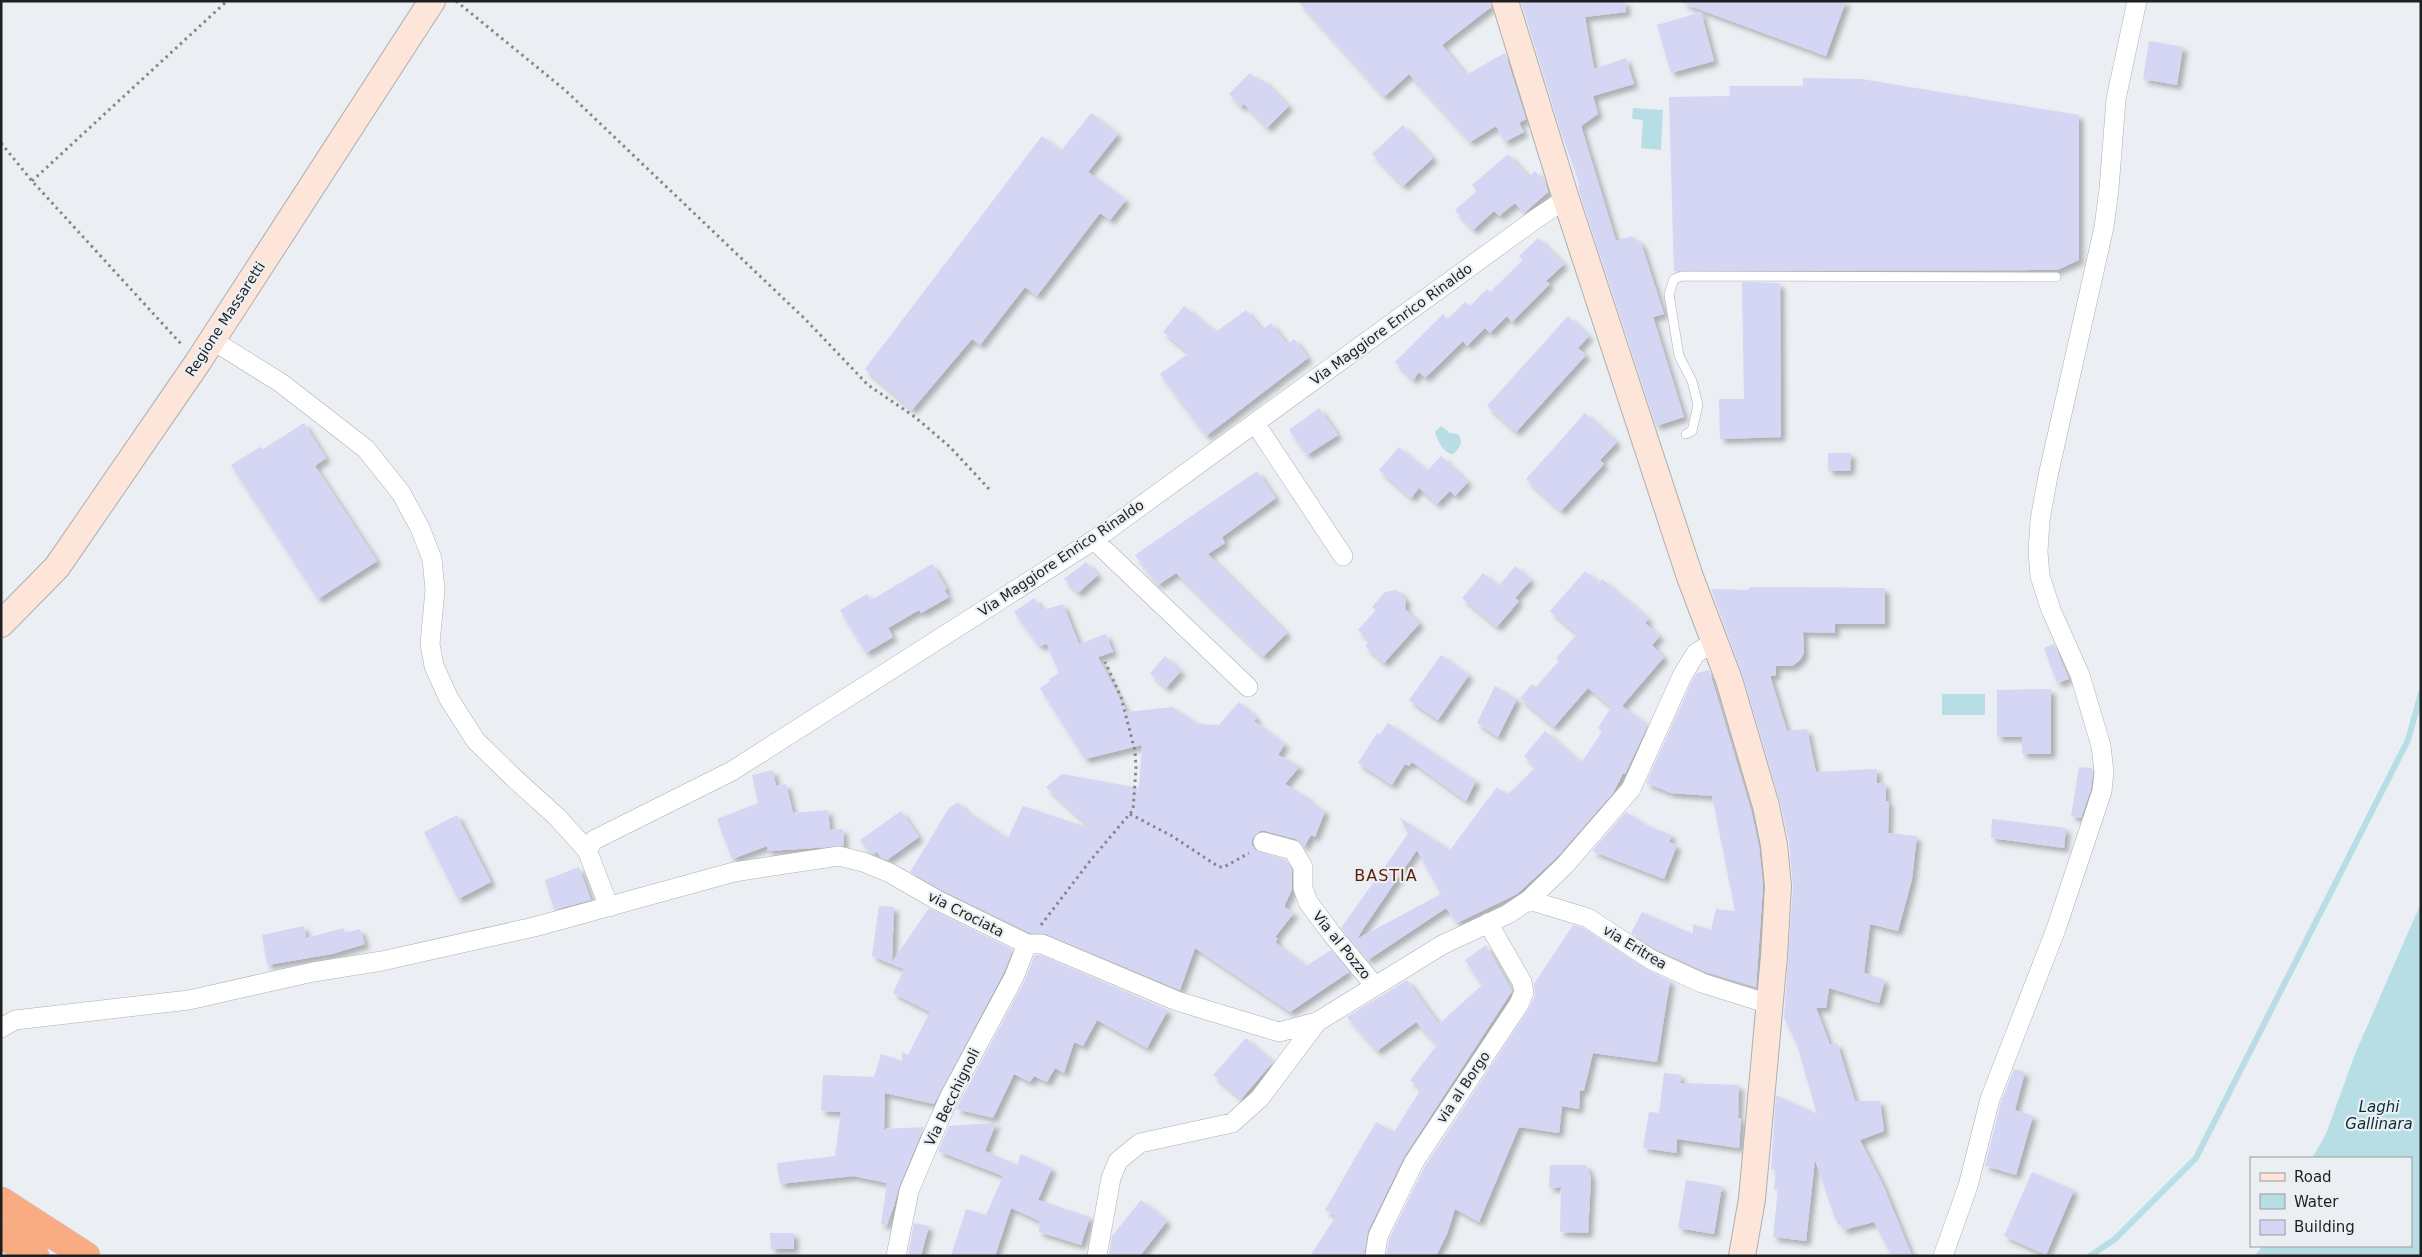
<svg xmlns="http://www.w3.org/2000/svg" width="2422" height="1257" viewBox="0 0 2422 1257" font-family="'DejaVu Sans',sans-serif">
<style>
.water{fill:#b7dde5}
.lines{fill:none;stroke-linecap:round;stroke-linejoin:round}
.stream{stroke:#b7dde5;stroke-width:6}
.building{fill:#d5d5f4;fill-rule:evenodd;filter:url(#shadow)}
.lane-casing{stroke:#acafb3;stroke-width:10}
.street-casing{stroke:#acafb3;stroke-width:20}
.secondary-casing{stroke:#acafb3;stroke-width:28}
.highway-casing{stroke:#c9c9c9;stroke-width:29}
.path{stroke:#85878a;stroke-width:3;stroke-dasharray:2.5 4;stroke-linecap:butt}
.lane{stroke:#fff;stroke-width:9}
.street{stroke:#fff;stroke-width:19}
.secondary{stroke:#fde6d9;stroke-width:26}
.highway{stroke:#f9ab81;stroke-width:28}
.labels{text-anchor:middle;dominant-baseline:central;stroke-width:4.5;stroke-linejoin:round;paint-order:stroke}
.street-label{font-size:14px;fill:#1e1f20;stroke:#ebeef2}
.water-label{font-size:15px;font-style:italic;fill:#082e35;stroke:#ebeef2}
.quarter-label{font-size:16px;letter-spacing:1px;fill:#5f1e08;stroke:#ebeef2}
</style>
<defs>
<filter id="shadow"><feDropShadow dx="4.5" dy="4.5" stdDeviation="2.5" flood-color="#0004"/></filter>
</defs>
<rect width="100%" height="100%" fill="#ebeef2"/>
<!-- water -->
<path class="water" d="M1633 108 1663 110 1661 150 1641 148 1643 120 1632 119Z
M1441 426 1450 433 1458 434C1464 442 1460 448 1453 454 1444 454 1438 441 1435 432Z
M1942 694H1985V715H1942Z
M2421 903V1256H2254L2263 1246H2411V1158H2312L2326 1134 2355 1054Z"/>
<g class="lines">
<!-- stream -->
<path class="stream" d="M2090 1256 2115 1239 2196 1158 2408 740 2421 693"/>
</g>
<!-- building -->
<path class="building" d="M1298 1H1490L1491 7 1442 45 1466 75 1505 53 1526 119 1519 123 1524 132 1505 142 1496 126 1470 142 1409 74 1384 97Z
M1521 1H1625L1626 12 1585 17 1594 69 1626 58 1634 84 1593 96 1598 114 1581 126 1616 241 1631 236 1641 243 1664 314 1653 317 1684 417 1656 426 1580 194 1578 186 1580 185 1560 129Z
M1683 1H1846L1826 56 1682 3Z
M1701 12 1714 61 1671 73 1657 25Z
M2149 41 2183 47 2177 85 2143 79Z
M1250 73 1259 82 1262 79 1289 106 1267 128 1244 104 1241 107 1229 94Z
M1803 78 1861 79 2079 115V260L2057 270 1674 271 1669 97 1730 96 1729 86H1803Z
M1091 113 1118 134 1088 172 1126 200 1110 220 1100 213 1037 296 1025 287 980 345 972 339 912 410 865 369 1042 136 1061 151Z
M1403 125 1433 158 1403 186 1372 154Z
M1508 154 1529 177 1535 171 1545 183 1548 192 1524 213 1515 203 1499 216 1494 211 1473 230 1455 210 1477 191 1472 185Z
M1538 238 1564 264 1546 281 1550 284 1512 322 1507 316 1490 333 1485 328 1467 346 1463 341 1425 378 1419 372 1413 380 1395 362 1443 314 1447 320 1465 302 1470 306 1487 289 1490 292 1523 260 1519 256Z
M1742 282 1780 283 1781 437 1720 439 1719 399H1744Z
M1184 306 1216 332 1246 310 1262 330 1271 323 1287 344 1294 339 1308 358 1206 436 1160 374 1189 353 1163 332Z
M1568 316 1589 336 1578 348 1586 355 1516 432 1487 406Z
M1319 408 1338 435 1307 455 1289 430Z
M1585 413 1617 442 1600 460 1604 464 1561 511 1526 479Z
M304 423 326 458 315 466 377 561 318 599 231 465 260 447 263 449Z
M1399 447 1427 471 1441 456 1468 482 1455 496 1450 491 1437 504 1419 488 1411 498 1379 470Z
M1828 453H1851L1850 471H1828Z
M1257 471 1276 498 1222 537 1225 543 1208 554 1287 633 1263 657 1176 573 1158 585 1135 555Z
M1086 562 1098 575 1078 593 1064 579Z
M932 564 947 589 944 590 949 597 921 613 919 610 888 628 893 637 866 653 840 610 867 594 871 600Z
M1515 566 1531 580 1515 598 1519 601 1497 627 1462 598 1483 573 1499 586Z
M1585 571 1599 583 1602 579 1649 619 1645 623 1660 636 1652 645 1664 657 1622 706 1648 725 1625 774 1623 773 1613 793 1557 857 1517 894 1457 923 1446 908 1368 960 1341 928 1408 834 1400 818 1450 850 1497 787 1507 795 1536 767 1524 756 1545 731 1581 763 1602 732 1598 728 1611 707 1588 688 1554 727 1520 698 1532 684 1536 687 1559 661 1556 658 1577 634 1550 611ZM1417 850 1441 894 1357 939 1363 929Z
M1749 587 1885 588V624H1835V633L1803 632 1804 653 1800 660 1792 666H1776V675L1770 676 1787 731 1807 729 1816 772 1877 769V783H1885L1886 801 1889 802 1888 833 1917 836 1912 879 1898 931 1870 924 1864 973 1885 980 1879 1003 1829 988 1826 1008H1816L1830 1045 1837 1043 1855 1101H1880L1884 1131 1860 1140 1883 1185 1912 1256H1892L1874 1222 1843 1230 1840 1220 1836 1221 1815 1160 1806 1241 1773 1237 1778 1189H1774L1776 1169H1771L1776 1095 1817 1114 1797 1045 1784 1017 1793 887 1789 842 1780 802 1743 676 1711 589 1749 590Z
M1397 590 1406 599 1405 609 1420 623 1384 663 1365 646 1370 641 1358 630 1376 610 1372 607 1385 592Z
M1034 598 1043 610 1063 604 1079 644 1106 634 1113 652 1098 657 1127 712 1172 707 1198 724 1219 725 1239 702 1257 718 1254 721 1285 744 1278 755 1300 766 1285 784 1308 798V800L1325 811 1315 837 1311 835 1304 847 1296 839 1266 831H1260L1252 839V845L1255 850 1286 860 1292 870V889L1284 907 1294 913 1275 937 1278 939 1275 942 1306 966 1331 950 1349 972 1290 1012 1195 948 1180 990 1046 934 1030 933 942 890 910 872 949 808 958 802 966 811 1008 838 1023 806 1092 829 1046 787 1062 774 1139 788 1142 745 1085 759 1040 688 1050 681 1049 679 1059 673 1047 644 1039 646 1014 612Z
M2054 644 2069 679 2057 683 2044 648Z
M1441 655 1469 675 1438 720 1409 700Z
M1165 656 1181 671 1166 688 1150 673Z
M1709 670 1751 810 1759 847 1763 886 1756 987 1706 972 1655 949 1631 933 1642 912 1693 934V924L1711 930 1716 909 1735 911 1712 796 1671 793 1646 783 1692 681 1697 673Z
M1495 686 1517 699 1498 737 1477 723Z
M2051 689V754H2022V737H1997V690Z
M1388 723 1476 781 1466 801 1412 762 1409 766 1405 764 1392 785 1358 763 1377 733 1380 734Z
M2079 767 2092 768 2093 772 2091 789 2081 818 2071 816Z
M773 770 776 786 786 784 793 813 828 810 830 830 843 829 844 846 768 851 767 846 732 859 717 819 758 803 752 775Z
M901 811 919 837 887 860 881 857 877 852 874 854 869 852 860 840Z
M1626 812 1648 826 1672 835 1669 842 1677 845 1664 879 1592 851Z
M457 815 491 882 458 899 424 832Z
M1992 819 2066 828 2064 848 1991 838Z
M579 867 591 900 554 910 545 880Z
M879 906 894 907 892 962 929 908 1013 950 1004 972 934 1104 885 1093 884 1129 924 1127 899 1187 894 1206 886 1226 881 1224 887 1183 853 1176 780 1184 777 1163 835 1156 841 1112 821 1111 823 1075 874 1077 881 1054 902 1061V1052L908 1055 930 1012 893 993 904 969 872 956Z
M1573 925 1583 928 1644 968 1670 981 1657 1062 1593 1053 1584 1090 1580 1091 1579 1109 1562 1106 1559 1133 1519 1127 1479 1222 1455 1209 1447 1234 1436 1256H1386L1389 1239 1424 1168 1528 1010 1535 996 1534 984Z
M304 926 306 938 344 928 345 933 360 929 365 944 332 954 267 965 262 935Z
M1486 945 1512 991 1404 1157 1368 1231 1364 1256H1310L1336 1216 1325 1210 1376 1122 1394 1132 1421 1089 1410 1080 1437 1045 1416 1022 1377 1051 1347 1017 1407 980 1439 1024 1482 985 1465 960Z
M1035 955H1040L1168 1010 1147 1048 1097 1020 1083 1046 1074 1042 1064 1073 1055 1068 1047 1082 1034 1076 1030 1082 1014 1074 993 1118 956 1109 1024 982Z
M1246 1038 1273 1062 1241 1099 1213 1075Z
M2014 1069 2025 1072 2015 1110 2033 1116 2016 1175 1985 1166 2001 1102Z
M1664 1073 1681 1075 1680 1083 1739 1085 1738 1118H1741L1739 1148 1677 1139V1153L1643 1148 1649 1112 1659 1113Z
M996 1123 985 1151 1017 1165 1021 1154 1052 1168 1038 1200 1090 1217 1081 1245 1039 1232 1040 1221 1011 1208 995 1256H951L966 1209 986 1215 1003 1176 938 1151 949 1126Z
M1550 1165H1586L1591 1177 1588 1233 1560 1232 1561 1187 1549 1188Z
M2032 1172 2074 1190 2046 1255 2004 1236Z
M1686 1180 1722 1186 1714 1234 1678 1228Z
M1141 1200 1167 1221 1140 1256 1109 1255 1112 1236Z
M914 1223 929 1226 921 1256H908Z
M770 1233H794V1249H771Z"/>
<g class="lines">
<defs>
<path id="lane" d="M1686 434 1692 431 1698 405 1692 381 1679 356 1669 294 1674 279 1682 276 2056 277"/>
<path id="street" d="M212 340 281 383 366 449 401 493 420 528 432 559 435 590 430 644 434 666 449 699 476 741 514 778 557 817 587 850
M1255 423 1343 556
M1094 540 1248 687
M1263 842 1293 850 1303 867V888L1308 902 1331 933 1375 986
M1529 900 1588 918 1650 959 1702 983 1769 1004
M609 907 587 850 594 840 732 771 1094 540 1537 218 1566 199
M1 1028 15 1020 189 1000 313 972 382 961 534 927 734 872 839 856 863 862 890 873 937 900 1027 944H1042L1177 1001 1279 1032 1317 1022
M896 1256 909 1191 930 1141 949 1098 1014 977 1027 944
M1097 1256 1111 1178 1118 1161 1140 1143 1232 1123 1260 1098 1317 1022 1442 945 1508 914 1529 900 1565 865 1631 789 1682 676 1696 653 1715 642
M1375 1256 1378 1236 1414 1162 1519 1004 1524 992 1522 982 1488 923
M1943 1256 1968 1186 1990 1099 2056 929 2102 791 2104 772 2101 746 2080 675 2051 610 2040 576 2038 552 2040 520 2048 476 2104 227 2109 189 2116 99 2137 1"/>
<path id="secondary" d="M1505 1 1566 199 1690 577 1729 680 1766 806 1774 845 1778 886 1774 956 1752 1199 1742 1256
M1 624 57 567 198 362 432 1"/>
<path id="highway" d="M1 1201 86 1256
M1 1234 35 1256"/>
</defs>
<!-- lane casing -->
<use href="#lane" class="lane-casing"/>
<!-- street casing -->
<use href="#street" class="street-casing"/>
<!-- secondary casing -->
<use href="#secondary" class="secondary-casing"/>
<!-- highway casing -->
<use href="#highway" class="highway-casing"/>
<!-- path -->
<path class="path" d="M456 1 565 90 806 320 868 385 915 417 950 447 990 490
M1 143 32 181 182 345
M32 181 227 1
M1130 814 1172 836 1219 867H1224L1249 853
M1041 925 1090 861 1133 810 1136 768 1135 751 1121 697 1105 662"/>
<!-- lane -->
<use href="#lane" class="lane"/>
<!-- street -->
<use href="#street" class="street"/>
<!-- secondary -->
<use href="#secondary" class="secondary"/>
<!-- highway -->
<use href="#highway" class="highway"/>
</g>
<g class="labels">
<!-- street labels -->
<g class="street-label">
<text transform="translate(225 319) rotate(-57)">Regione Massaretti</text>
<text transform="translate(1391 324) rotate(-36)">Via Maggiore Enrico Rinaldo</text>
<text transform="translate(1061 558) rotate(-34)">Via Maggiore Enrico Rinaldo</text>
<text transform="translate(966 914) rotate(27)">via Crociata</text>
<text transform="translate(1342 945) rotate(51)">Via al Pozzo</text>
<text transform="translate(1635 947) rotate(31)">via Eritrea</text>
<text transform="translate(1463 1087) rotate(-56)">via al Borgo</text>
<text transform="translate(952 1097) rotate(-64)">Via Becchignoli</text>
</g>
<!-- water labels -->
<g class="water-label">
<text x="2379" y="1107">Laghi<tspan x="2379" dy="17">Gallinara</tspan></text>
</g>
<!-- quarter labels -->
<g class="quarter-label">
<text x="1386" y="875">BASTIA</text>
</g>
</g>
<!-- border -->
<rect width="2422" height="1257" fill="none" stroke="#1e1f20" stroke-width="5"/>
<!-- legend -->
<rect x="2250" y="1157" width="162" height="90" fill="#ebeef2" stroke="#999b9e"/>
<rect x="2260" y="1173" width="25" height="8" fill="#fde6d9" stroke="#999b9e"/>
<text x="2294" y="1182" font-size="15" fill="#1e1f20">Road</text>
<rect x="2260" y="1194" width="25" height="15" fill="#b7dde5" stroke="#999b9e"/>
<text x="2294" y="1207" font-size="15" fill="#1e1f20">Water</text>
<rect x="2260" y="1220" width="25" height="15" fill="#d5d5f4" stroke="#999b9e"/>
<text x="2294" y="1232" font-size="15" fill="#1e1f20">Building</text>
</svg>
